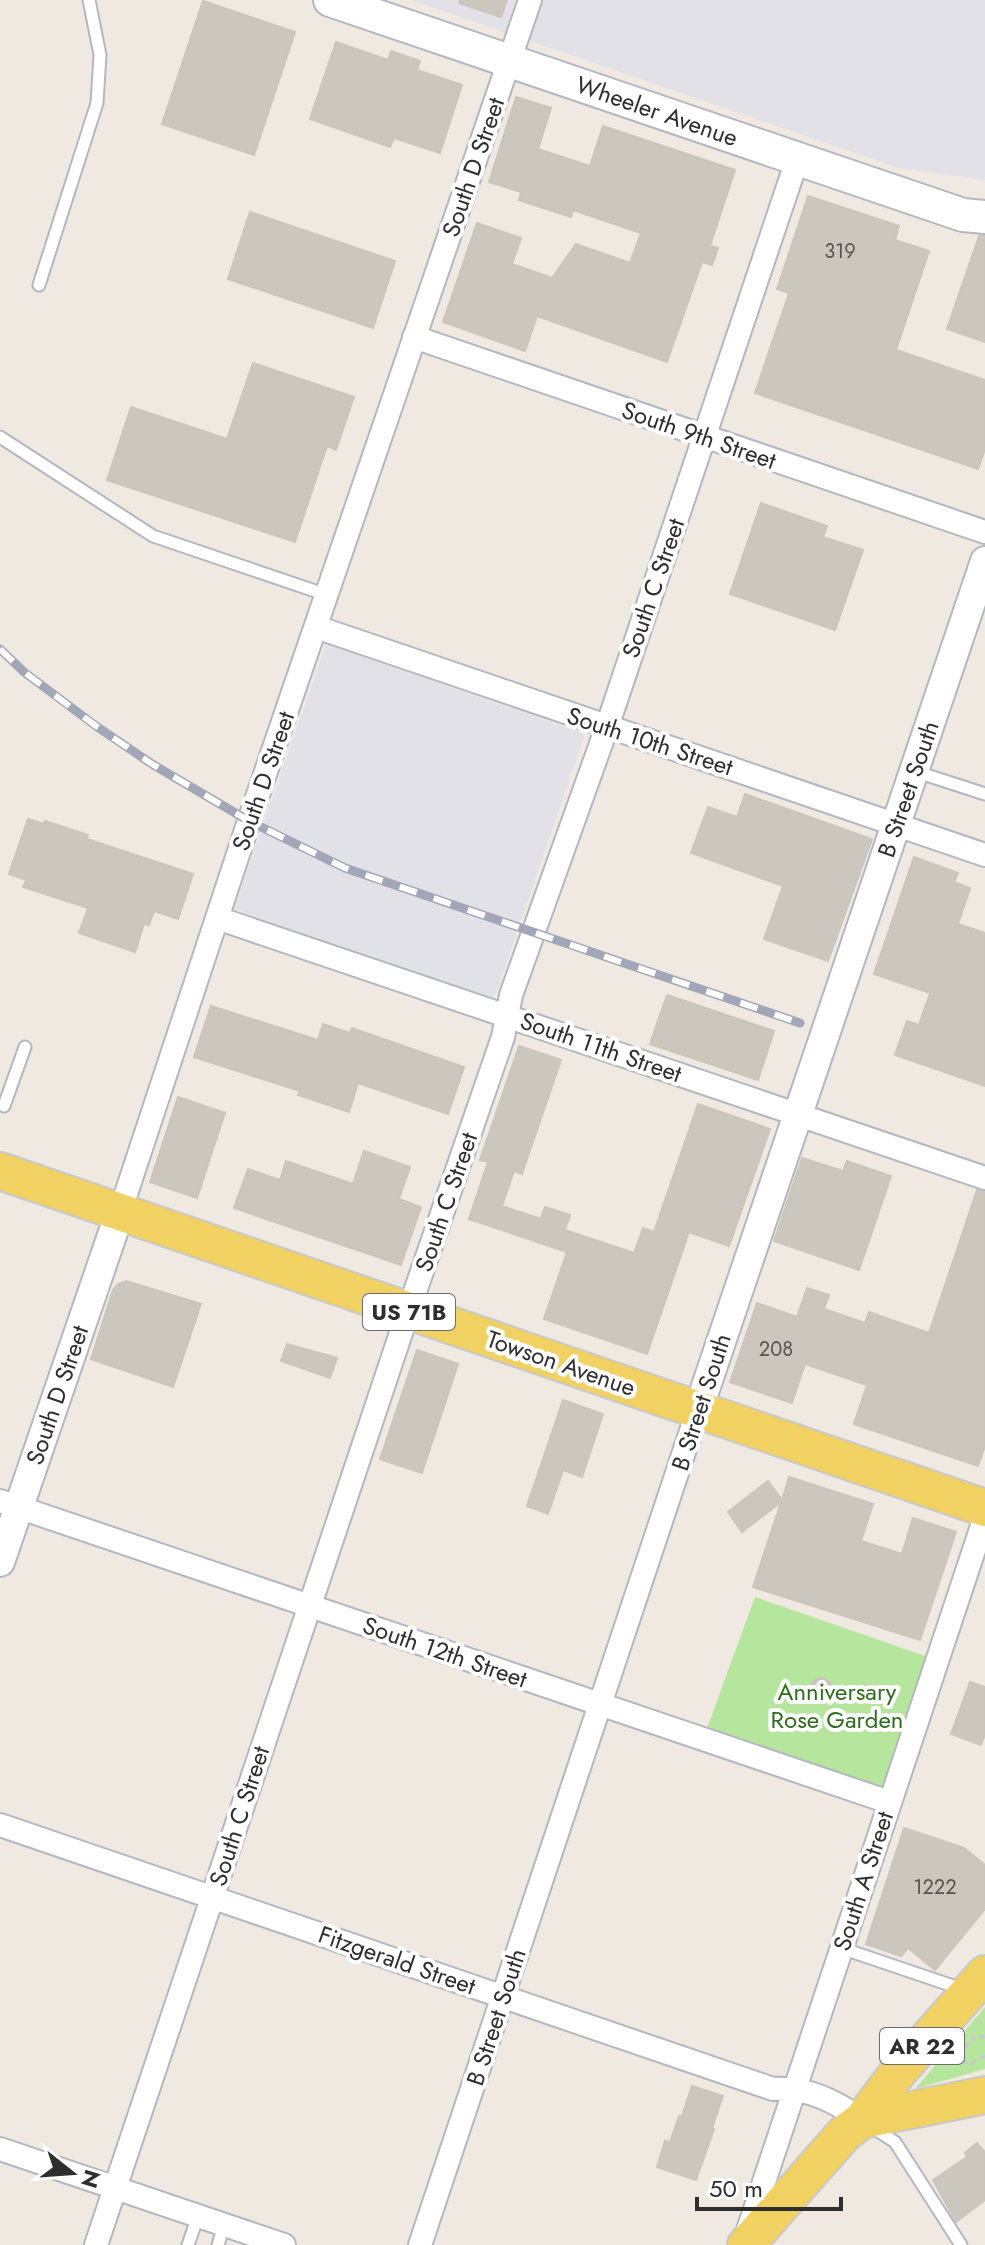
<svg xmlns="http://www.w3.org/2000/svg" width="985" height="2245" viewBox="0 0 985 2245" font-family="Jost,sans-serif">
<style>
.industrial{fill:#e3e1e8}
.green{fill:#b6e59e}
.building{fill:#cbc7bf;stroke:#cbc5ba;stroke-width:2}
.lines{fill:none;stroke-linecap:round;stroke-linejoin:round}
.service-casing{stroke:#b4b7c1;stroke-width:15}
.minor-casing{stroke:#b4b7c1;stroke-width:26}
.tertiary-casing{stroke:#b4b7c1;stroke-width:32}
.secondary-casing{stroke:#b4b7c1;stroke-width:36}
.primary-casing{stroke:#c9c9c9;stroke-width:40}
.path{stroke:#c9c9c9;stroke-width:3;stroke-dasharray:6 4;stroke-linecap:butt}
.service{stroke:#fff;stroke-width:11}
.minor{stroke:#fff;stroke-width:22}
.tertiary{stroke:#fff;stroke-width:28}
.secondary{stroke:#fff;stroke-width:32}
.primary{stroke:#f2d163;stroke-width:36}
.rail-casing{stroke:#a3a6b8;stroke-width:9}
.rail{stroke:#fff;stroke-width:6;stroke-dasharray:18;stroke-linecap:butt}
.labels{text-anchor:middle;dominant-baseline:central;stroke-width:8;stroke-linejoin:round;paint-order:stroke}
.number-label{font-size:20px;fill:#555452}
.shield{fill:#fff;stroke:#6d6d6d;stroke-width:2}
.shield-label{font-size:22px;font-weight:bold;fill:#2e2e2e}
.street-label{font-size:24px;fill:#2e2e2e;stroke:#fff}
.park-label{font-size:24px;fill:#2c6e1b;stroke:#fff}
</style>
<rect width="100%" height="100%" fill="#efe9e1"/>
<!-- industrial -->
<path class="industrial" d="M411 0H985V180L898 168Z
M326 644 585 734 494 999 234 909Z"/>
<!-- green -->
<path class="green" d="M755 1597 937 1660 889 1802 703 1739Z
M985 2007V2069L915 2089Z"/>
<!-- building -->
<path class="building" d="M460 0H507L501 17 459 3Z
M203 1 295 32 254 155 162 124Z
M336 42 388 60 391 51 420 61 417 70 462 85 440 153 394 138 390 147 310 119Z
M516 97 551 108 538 149 590 166 603 126 735 170 710 246 718 248 712 265 702 262 667 362 537 316 525 351 443 322 477 223 521 238 512 264 552 278 576 244 630 263 641 233 573 210 571 217 519 200 521 192 489 182Z
M808 196 899 226 895 240 929 251 896 350 985 380V449L978 469 755 393 789 293 777 289Z
M250 212 395 261 373 328 228 279Z
M979 236H985V342L947 329Z
M253 363 354 397 336 450 327 446 295 542 107 480 131 407 227 439Z
M761 503 827 526 823 537 863 550 835 630 730 594Z
M745 794 872 839 828 961 764 939 783 886 691 853 708 807 737 817Z
M28 819 44 824 45 821 88 835 87 839 193 874 178 919 154 911 149 925 144 924 135 952 79 933 88 908 23 887 26 880 9 874Z
M914 857 958 873 954 882 970 888 958 924 985 933V1086L895 1055 907 1021 919 1025 930 993 874 974Z
M667 995 774 1031 758 1080 650 1044Z
M211 1006 318 1040 323 1024 350 1033 352 1028 464 1067 448 1114 358 1083 349 1112 298 1095 300 1091 194 1057Z
M519 1046 561 1060 522 1174 514 1171 502 1206 541 1219 545 1207 570 1215 565 1230 634 1253 643 1228 654 1232 698 1104 770 1129 729 1246 689 1232 647 1354 544 1319 567 1252 469 1219 488 1162 480 1160Z
M178 1097 225 1113 197 1198 150 1182Z
M364 1151 410 1167 399 1199 421 1207 401 1265 234 1208 248 1169 280 1180 286 1161 353 1184Z
M802 1158 843 1171 847 1161 891 1176 859 1270 774 1241Z
M977 1190 985 1192V1446L978 1466 854 1424 867 1385 805 1364 792 1403 730 1382 757 1303 797 1317 807 1288 829 1295 824 1309 865 1323 869 1312 929 1333Z
M126 1281 201 1304 173 1387 91 1359 113 1290 118 1284Z
M287 1344 337 1358 330 1378 281 1361Z
M417 1350 458 1364 422 1473 380 1459Z
M563 1400 603 1414 582 1477 563 1470 548 1514 527 1506Z
M789 1477 873 1504 861 1541 902 1554 913 1518 956 1532 920 1640 753 1587 781 1502 742 1532 728 1512 768 1481 782 1500Z
M810 1689a11 11 0 1 1 22 0a11 11 0 1 1-22 0Z
M970 1682 985 1687V1734L981 1745 951 1734Z
M904 1828 964 1848 985 1865V1909L935 1970 908 1948 901 1956 866 1944Z
M692 2086 723 2096 712 2128 714 2129 696 2180 657 2167 665 2141 670 2142 679 2116H682Z
M977 2143 985 2152V2200L956 2222 933 2180 967 2157 965 2153Z"/>
<g class="lines">
<defs>
<path id="service" d="M39 285 97 103 100 55 89 0
M0 437 153 536 327 595
M914 771 985 794
M4 1106 25 1047
M841 1948 962 1989
M872 2127 895 2142 961 2245
M188 2245 198 2216
M218 2245 224 2225"/>
<path id="minor" d="M414 337 985 532
M316 627 985 855
M217 918 985 1178
M120 1212 249 821 530 0
M0 1501 889 1802
M0 1825 773 2089C807 2087 835 2101 862 2120
M0 2149 284 2245
M747 2233 985 1517
M96 2245 408 1312 503 1037 511 995 607 727 797 160
M420 2245 698 1410"/>
<path id="tertiary" d="M698 1410 985 561
M0 1562 120 1212"/>
<path id="secondary" d="M330 0 963 215 985 217"/>
<path id="primary" d="M0 1171 985 1508
M862 2120 985 2095
M746 2245 845 2133 862 2120 899 2071 985 1974"/>
</defs>
<!-- service casing -->
<use href="#service" class="service-casing"/>
<!-- minor casing -->
<use href="#minor" class="minor-casing"/>
<!-- tertiary casing -->
<use href="#tertiary" class="tertiary-casing"/>
<!-- secondary casing -->
<use href="#secondary" class="secondary-casing"/>
<!-- primary casing -->
<use href="#primary" class="primary-casing"/>
<!-- path -->
<path class="path" d="M985 2037 975 2036 961 2052 962 2061 970 2064 985 2056"/>
<!-- service -->
<use href="#service" class="service"/>
<!-- minor -->
<use href="#minor" class="minor"/>
<!-- tertiary -->
<use href="#tertiary" class="tertiary"/>
<!-- secondary -->
<use href="#secondary" class="secondary"/>
<!-- primary -->
<use href="#primary" class="primary"/>
<defs>
<path id="rail" d="M0 649 24 672 96 726 152 764 249 821 345 868 800 1023"/>
</defs>
<!-- rail casing -->
<use href="#rail" class="rail-casing"/>
<!-- rail -->
<use href="#rail" class="rail"/>
</g>
<g class="labels">
<!-- number labels -->
<g class="number-label">
<text x="840" y="251">319</text>
<text x="776" y="1349">208</text>
<text x="935" y="1887">1222</text>
</g>
<!-- shield labels -->
<g class="shield">
<rect x="363" y="1294" width="92" height="36" rx="6"/>
<rect x="880" y="2028" width="84" height="36" rx="6"/>
</g>
<g class="shield-label">
<text x="409" y="1312">US 71B</text>
<text x="922" y="2046">AR 22</text>
</g>
<!-- street labels -->
<g class="street-label">
<text transform="translate(657 111) rotate(19)">Wheeler Avenue</text>
<text transform="translate(473 167) rotate(-71)">South D Street</text>
<text transform="translate(699 435) rotate(19)">South 9th Street</text>
<text transform="translate(653 588) rotate(-71)">South C Street</text>
<text transform="translate(650 741) rotate(18)">South 10th Street</text>
<text transform="translate(263 781) rotate(-71)">South D Street</text>
<text transform="translate(908 789) rotate(-71)">B Street South</text>
<text transform="translate(601 1047) rotate(19)">South 11th Street</text>
<text transform="translate(446 1202) rotate(-71)">South C Street</text>
<text transform="translate(561 1363) rotate(19)">Towson Avenue</text>
<text transform="translate(57 1395) rotate(-71)">South D Street</text>
<text transform="translate(701 1402) rotate(-72)">B Street South</text>
<text transform="translate(445 1652) rotate(19)">South 12th Street</text>
<text transform="translate(239 1816) rotate(-72)">South C Street</text>
<text transform="translate(863 1881) rotate(-72)">South A Street</text>
<text transform="translate(397 1960) rotate(19)">Fitzgerald Street</text>
<text transform="translate(496 2017) rotate(-72)">B Street South</text>
</g>
<!-- park labels -->
<g class="park-label">
<text x="837" y="1691">Anniversary<tspan x="837" dy="28">Rose Garden</tspan></text>
</g>
</g>
<!-- north arrow -->
<g transform="translate(72 2173) rotate(107)" stroke="#ffffff" stroke-width="6" paint-order="stroke">
<path d="M0-6L14 30L0 20L-14 30Z" fill="#2e2e2e"/>
<text y="-12" font-size="22" font-weight="bold" text-anchor="middle" fill="#2e2e2e">N</text>
</g>
<!-- scale -->
<path d="M697 2197v12h144v-12" fill="none" stroke="#2e2e2e" stroke-width="4"/>
<text x="709" y="2197" font-size="24" fill="#2e2e2e" stroke="#ffffff" stroke-width="6" paint-order="stroke">50 m</text>
</svg>
